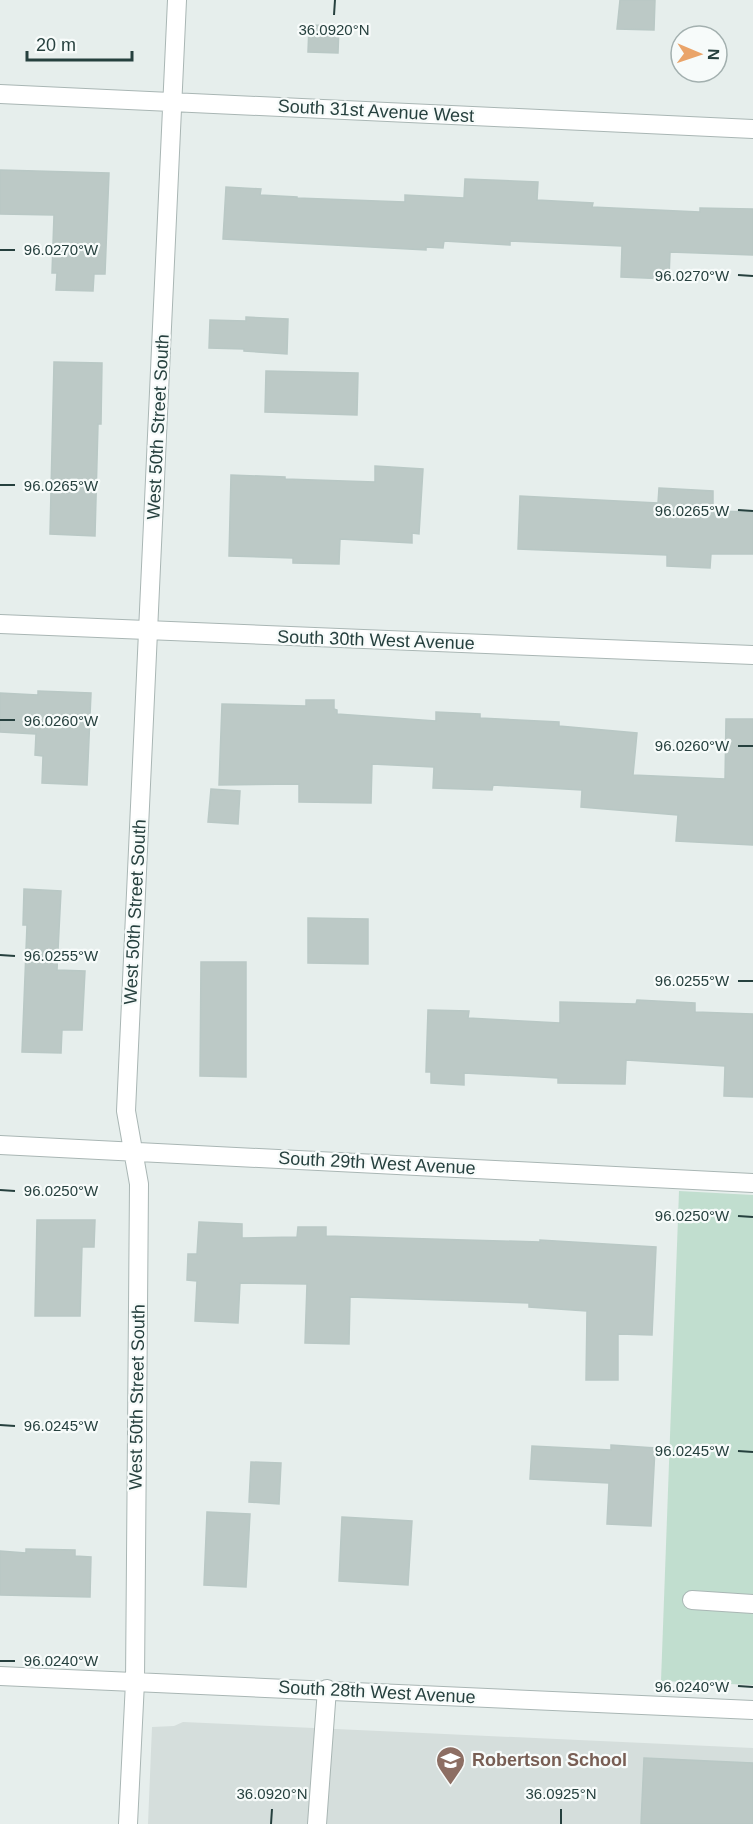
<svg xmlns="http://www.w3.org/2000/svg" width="753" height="1824" viewBox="0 0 753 1824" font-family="Arial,sans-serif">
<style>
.built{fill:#d5dedc}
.green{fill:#c1decf}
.building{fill:#bcc9c6;stroke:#b9c8c5;stroke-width:1.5}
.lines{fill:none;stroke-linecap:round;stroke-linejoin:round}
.service-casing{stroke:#a9b6b4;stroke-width:20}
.minor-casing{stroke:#a9b6b4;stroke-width:20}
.service{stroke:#fff;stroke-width:18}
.minor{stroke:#fff;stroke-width:18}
.ticks{fill:none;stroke:#26403e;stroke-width:2}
.labels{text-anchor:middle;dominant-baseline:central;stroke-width:4.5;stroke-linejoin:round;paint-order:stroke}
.street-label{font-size:18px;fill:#26403e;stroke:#f7fbfa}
.education-label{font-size:18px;font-weight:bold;fill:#785e54;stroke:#f7fbfa;text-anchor:start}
.ticks-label{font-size:15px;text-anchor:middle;fill:#26403e;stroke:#f7fbfa;stroke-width:4.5;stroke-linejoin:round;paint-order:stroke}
</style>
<rect width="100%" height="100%" fill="#e6eeec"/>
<!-- built -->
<path class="built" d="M183 1722 753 1748V1824H148L152 1727 174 1726Z"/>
<!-- green -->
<path class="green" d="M679 1191 753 1195V1685L661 1681Z"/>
<!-- building -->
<path class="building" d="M620 0H655L654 30 617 29Z
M309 25 339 26 338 53 308 52Z
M0 170 109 173 105 274H94L93 291 56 290 57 273H52L54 215 0 214Z
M465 179 538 182 537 200 593 203 592 207 700 212V208L753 209V255L670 252 669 279 621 277 622 246 510 241V245L444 241 443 248 426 247V250L223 239 226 187 261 189 260 195 297 197V198L405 202V195L464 198Z
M246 317 288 319 287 354 244 351V349L209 348 210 320 246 321Z
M54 362 102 363 101 424H98L95 536 50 534Z
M266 371 358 373 357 415 265 412Z
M375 466 423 469 419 534 412 533V543L340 539 339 564 293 563V558L229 556 231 475 285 477V479L375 482Z
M659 488 713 491V511L753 512V554H711L710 568 667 566V555L518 549 520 496 658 503Z
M38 691 91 693 87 785 42 783 43 756 35 755 36 734 0 732V693L38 695Z
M306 700H334V709L337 710V714L436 721V712L480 714V718L559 722V726L637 733 633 775 725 779 726 719H753V845L676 841 678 815 581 807 582 790 493 785 492 790 433 788 434 767 372 764 371 803 299 802V784L219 785 222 704 306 706Z
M211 789 240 791 238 824 208 822Z
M24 889 61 891 57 970 85 971 82 1030H62L61 1053 22 1052 27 925H23Z
M308 918 368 919V964L308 963Z
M201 962H246V1077L200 1076Z
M637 1000 695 1003V1012L753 1014V1097L724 1096 725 1066 626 1060 625 1084 558 1083V1078L464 1073V1085L431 1083V1072H426L428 1010 469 1011 468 1018 560 1023V1002L636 1004Z
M37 1220H95L94 1247H82L80 1316H35Z
M199 1222 242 1224V1238L297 1237 298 1227H326V1236L540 1242V1240L656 1247 652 1335 618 1334V1380H586L587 1311 529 1307V1303L350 1297 349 1344 305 1343 307 1284 240 1283 238 1323 195 1321 197 1281 187 1280 188 1254H197Z
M611 1445 655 1448 651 1526 607 1524 609 1483 530 1479 532 1446 611 1450Z
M251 1462 281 1463 279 1504 249 1502Z
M207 1512 250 1514 246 1587 204 1585Z
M342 1517 412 1521 408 1585 339 1581Z
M26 1549 75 1550V1556L91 1557 90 1597 0 1595V1551L26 1553Z
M644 1758 753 1763V1824H641Z"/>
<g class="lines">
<defs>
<path id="service" d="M692 1600 753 1604
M317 1824 327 1689"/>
<path id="minor" d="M0 94 753 129
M0 624 753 655
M0 1145 753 1183
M0 1676 753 1710
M128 1824 135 1682 139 1184 126 1111 177 0"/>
</defs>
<!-- service casing -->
<use href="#service" class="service-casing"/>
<!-- minor casing -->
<use href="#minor" class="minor-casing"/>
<!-- service -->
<use href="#service" class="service"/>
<!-- minor -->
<use href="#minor" class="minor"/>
</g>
<!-- ticks -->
<path class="ticks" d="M334 15 335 0M0 250H15M738 275 753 276M0 485H15M738 510 753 511M0 720H15M738 746H753M0 955 15 956M738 981H753M0 1190 15 1191M738 1216 753 1217M0 1425 15 1426M738 1451 753 1452M0 1661H15M738 1686 753 1687M271 1824 272 1809M561 1824V1809"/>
<!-- icons -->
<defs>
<symbol id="school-pin" viewBox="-11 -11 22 30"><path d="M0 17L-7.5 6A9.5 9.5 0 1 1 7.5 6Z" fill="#8d6e63" stroke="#f7fbfa"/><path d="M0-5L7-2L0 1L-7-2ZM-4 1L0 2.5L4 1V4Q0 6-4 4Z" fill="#fff"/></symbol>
</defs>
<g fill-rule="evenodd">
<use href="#school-pin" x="434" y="1744" width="33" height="45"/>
</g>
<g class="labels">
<!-- street labels -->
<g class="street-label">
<text transform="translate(376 111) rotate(3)">South 31st Avenue West</text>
<text transform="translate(158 427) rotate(-87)">West 50th Street South</text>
<text transform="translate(376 640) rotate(2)">South 30th West Avenue</text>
<text transform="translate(135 912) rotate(-87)">West 50th Street South</text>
<text transform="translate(377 1163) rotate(3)">South 29th West Avenue</text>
<text transform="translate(137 1397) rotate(-89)">West 50th Street South</text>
<text transform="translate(377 1692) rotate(3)">South 28th West Avenue</text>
</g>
<!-- education labels -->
<g class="education-label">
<text x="472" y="1760">Robertson School</text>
</g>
</g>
<g class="ticks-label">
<text x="334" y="35">36.0920°N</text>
<text x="61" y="255">96.0270°W</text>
<text x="692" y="281">96.0270°W</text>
<text x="61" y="491">96.0265°W</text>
<text x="692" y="516">96.0265°W</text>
<text x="61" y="726">96.0260°W</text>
<text x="692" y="751">96.0260°W</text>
<text x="61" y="961">96.0255°W</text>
<text x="692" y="986">96.0255°W</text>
<text x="61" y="1196">96.0250°W</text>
<text x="692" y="1221">96.0250°W</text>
<text x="61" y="1431">96.0245°W</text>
<text x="692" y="1456">96.0245°W</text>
<text x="61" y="1666">96.0240°W</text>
<text x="692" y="1692">96.0240°W</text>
<text x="272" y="1799">36.0920°N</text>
<text x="561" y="1799">36.0925°N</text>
</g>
<!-- north arrow -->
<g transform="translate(699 54) rotate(92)"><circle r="28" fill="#f7fbfa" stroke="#a3b0af" stroke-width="1.5"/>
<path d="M0-4.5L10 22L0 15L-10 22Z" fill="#eaa469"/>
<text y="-9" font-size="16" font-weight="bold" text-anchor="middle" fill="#26403e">N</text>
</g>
<!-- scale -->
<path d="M27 51v9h105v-9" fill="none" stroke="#26403e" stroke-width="3"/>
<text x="36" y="51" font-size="18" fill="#26403e" stroke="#f7fbfa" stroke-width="4.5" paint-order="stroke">20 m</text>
</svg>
